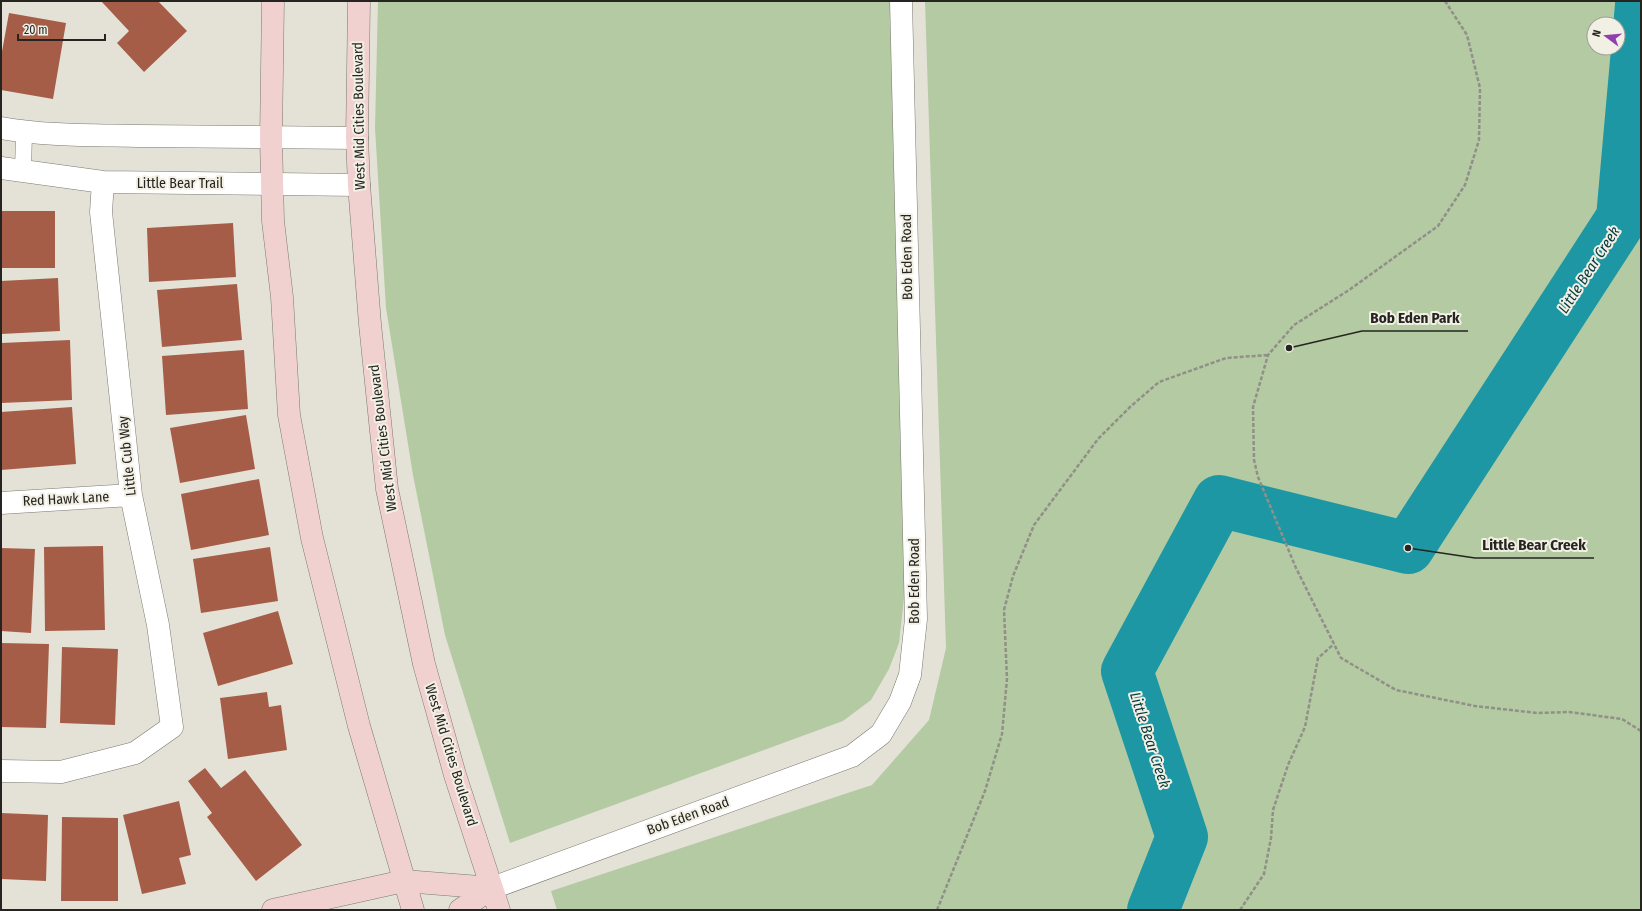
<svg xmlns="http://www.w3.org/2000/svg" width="1642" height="911" viewBox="0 0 1642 911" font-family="'Fira Sans Condensed',sans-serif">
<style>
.green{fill:#b3caa2;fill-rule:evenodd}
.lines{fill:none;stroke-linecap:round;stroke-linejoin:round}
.river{stroke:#1d97a4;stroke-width:52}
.building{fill:#a55d47}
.lane-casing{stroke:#7a796f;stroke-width:17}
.street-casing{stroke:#7a796f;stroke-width:23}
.secondary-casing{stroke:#7a796f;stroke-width:23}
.path{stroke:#919088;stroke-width:2.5;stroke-dasharray:4 2;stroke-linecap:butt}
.lane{stroke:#fff;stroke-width:16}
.street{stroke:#fff;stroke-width:22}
.secondary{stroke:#f0d1d0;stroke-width:22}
.labels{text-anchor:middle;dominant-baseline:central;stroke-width:4;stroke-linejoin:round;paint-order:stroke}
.street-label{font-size:14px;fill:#252420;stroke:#f2f0e4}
.water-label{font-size:15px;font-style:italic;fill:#04393f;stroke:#f2f0e4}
.leader{fill:none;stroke:#252420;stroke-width:1.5}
.callout-dot{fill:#252420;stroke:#f2f0e4;stroke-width:1.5}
.callout-label{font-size:15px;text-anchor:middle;font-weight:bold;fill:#252420;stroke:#f2f0e4;stroke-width:4;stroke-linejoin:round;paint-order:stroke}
</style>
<rect width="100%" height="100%" fill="#e4e2d7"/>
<!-- green -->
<path class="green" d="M378 1H891L905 589 899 643 889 669 871 700 843 721 510 843 445 635 413 475 386 308 375 128Z
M925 1H1641V910H557L551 891 872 785 929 720 946 648ZM1594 24H1618V48H1594Z"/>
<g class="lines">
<!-- river -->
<path class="river" d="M1153 910 1182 837 1127 671 1219 501 1408 548 1622 218 1641 5"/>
</g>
<!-- building -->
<path class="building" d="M101 1H158L187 31 144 72 117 43 129 31Z
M9 13 66 23 53 99 1 90V57Z
M1 211H55V268H1Z
M233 223 236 277 149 282 147 228Z
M58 278 60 331 1 334V281Z
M237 284 242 340 162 347 157 290Z
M70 340 72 400 1 403V343Z
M244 350 248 409 166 415 162 356Z
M72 407 76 464 1 470V412Z
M246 415 255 469 180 483 170 428Z
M259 479 269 535 191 550 181 494Z
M103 546 105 630 45 631 44 547Z
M270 547 278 601 201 613 193 559Z
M1 548 35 549 31 633 1 631Z
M278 611 293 664 218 686 203 633Z
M1 643 49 644 46 728 1 727Z
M62 647 118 649 115 725 60 723Z
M267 692 269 707 281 705 287 750 228 759 220 698Z
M205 768 221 788 245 770 302 845 256 881 207 817 212 813 188 781Z
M179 801 191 855 179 858 186 884 142 894 123 815Z
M1 813 48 815 46 881 1 879Z
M62 817 118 818V901H61Z"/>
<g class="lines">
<defs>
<path id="lane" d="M23 172 24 132"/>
<path id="street" d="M1 128C46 136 92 135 138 136 211 137 284 138 357 138
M1 168 103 182 359 185
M1 503 131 495
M1 771 61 772 135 753 172 727 158 625 131 495 101 212 103 182
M492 888 852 756 881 734 900 702 910 675 916 619 901 1"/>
<path id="secondary" d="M273 1 271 138 273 221 282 297 289 415 312 538 359 726 413 910
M359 1 357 138 359 185 370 324 387 489 424 664 455 775 499 910
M273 910 404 881 492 888
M460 910 492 888"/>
</defs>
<!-- lane casing -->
<use href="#lane" class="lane-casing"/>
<!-- street casing -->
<use href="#street" class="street-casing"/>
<!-- secondary casing -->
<use href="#secondary" class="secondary-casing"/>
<!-- path -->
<path class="path" d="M1445 1 1467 35 1480 88 1479 140 1465 185 1438 226 1349 290 1294 325 1268 355 1253 407 1254 460 1258 477 1296 568 1341 658 1396 690 1475 706 1537 713 1569 712 1622 719 1641 731
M937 910 985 791 1002 734 1007 679 1004 610 1013 576 1034 525 1098 439 1130 407 1159 382 1226 358 1268 355
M1240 910 1264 874 1271 838 1273 810 1288 765 1305 727 1318 658 1334 644"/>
<!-- lane -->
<use href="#lane" class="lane"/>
<!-- street -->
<use href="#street" class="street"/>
<!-- secondary -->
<use href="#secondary" class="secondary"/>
</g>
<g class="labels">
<!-- street labels -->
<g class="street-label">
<text transform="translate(359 116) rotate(-91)">West Mid Cities Boulevard</text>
<text x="180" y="183">Little Bear Trail</text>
<text transform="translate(907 257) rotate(-91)">Bob Eden Road</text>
<text transform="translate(383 438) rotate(-97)">West Mid Cities Boulevard</text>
<text transform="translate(127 456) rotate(-96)">Little Cub Way</text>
<text transform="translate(66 499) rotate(-3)">Red Hawk Lane</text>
<text transform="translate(914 581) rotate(-90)">Bob Eden Road</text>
<text transform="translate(451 755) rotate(73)">West Mid Cities Boulevard</text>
<text transform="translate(688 816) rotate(-20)">Bob Eden Road</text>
</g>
<!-- water labels -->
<g class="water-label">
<text transform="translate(1589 270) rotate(-57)">Little Bear Creek</text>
<text transform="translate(1150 740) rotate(72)">Little Bear Creek</text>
</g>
</g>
<!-- callouts -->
<path class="leader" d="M1289 348L1362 331H1468M1408 548L1475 558H1594"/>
<g class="callout-dot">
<circle cx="1289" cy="348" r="4"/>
<circle cx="1408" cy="548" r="4"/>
</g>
<g class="callout-label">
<text x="1415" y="323">Bob Eden Park</text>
<text x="1534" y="550">Little Bear Creek</text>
</g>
<!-- border -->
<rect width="1642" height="911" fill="none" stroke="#252420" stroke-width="4"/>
<!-- north arrow -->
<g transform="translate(1606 36) rotate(286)"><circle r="19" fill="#f2f0e4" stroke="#a09e96"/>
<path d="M0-3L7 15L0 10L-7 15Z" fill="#903fae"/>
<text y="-6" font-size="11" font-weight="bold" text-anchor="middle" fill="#252420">N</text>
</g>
<!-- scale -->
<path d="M18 34v6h87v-6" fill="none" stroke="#252420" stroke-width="2"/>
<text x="24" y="34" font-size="12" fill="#252420" stroke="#f2f0e4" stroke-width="3" paint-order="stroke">20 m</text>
</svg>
